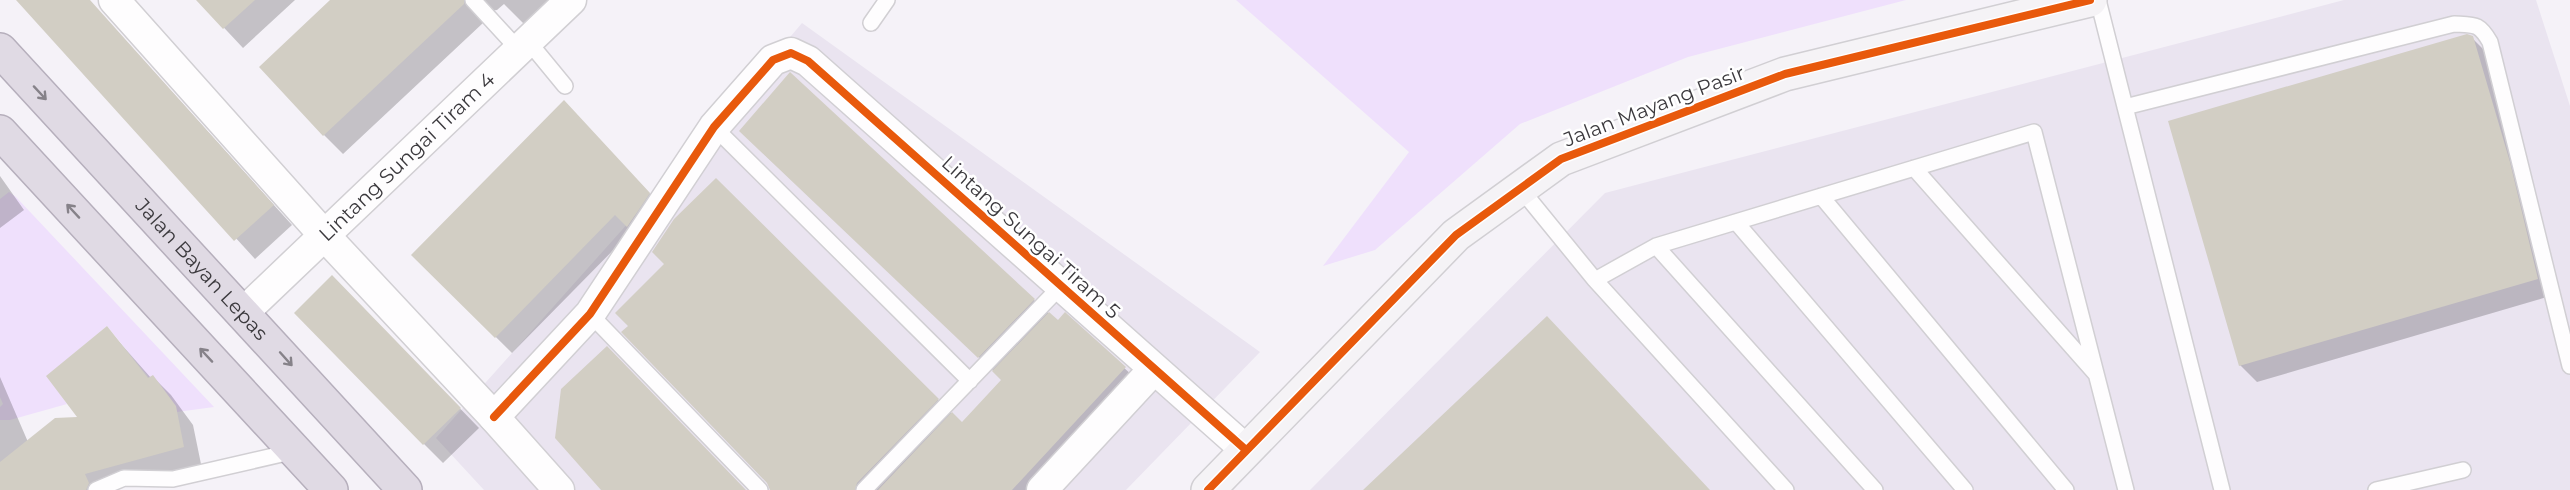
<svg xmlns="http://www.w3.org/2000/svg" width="2570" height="490" viewBox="0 0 2570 490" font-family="Montserrat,sans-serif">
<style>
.built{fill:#eae4f0}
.green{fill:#efe0fc}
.shadow{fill:#0003}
.building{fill:#d2cec4}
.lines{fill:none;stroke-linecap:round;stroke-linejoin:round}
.lane-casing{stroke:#d1cfd3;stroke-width:18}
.street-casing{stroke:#d1cfd3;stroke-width:33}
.secondary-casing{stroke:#d1cfd3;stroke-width:36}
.highway-casing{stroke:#b6afbc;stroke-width:36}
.lane{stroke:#fefdfe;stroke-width:15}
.street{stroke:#fefdfe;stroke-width:30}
.secondary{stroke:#f5f3f6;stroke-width:33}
.highway{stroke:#e0dae4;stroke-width:33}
.cycleway-casing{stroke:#fff;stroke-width:11}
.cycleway{stroke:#e8590c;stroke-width:8}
.oneway{stroke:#868289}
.labels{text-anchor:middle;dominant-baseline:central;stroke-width:5;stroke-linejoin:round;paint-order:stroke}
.street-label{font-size:20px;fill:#3c3a3e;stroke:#fff}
</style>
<rect width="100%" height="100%" fill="#f5f2f8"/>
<!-- built -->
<path class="built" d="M2344 0H2536L2570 106V490H1310L1605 193Z
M802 23 1260 352 1126 490H484L436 438 714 127Z"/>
<!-- green -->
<path class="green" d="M1236 0H1906L1688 57 1520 124 1375 250 1323 266 1409 152Z
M9 192 16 197 214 407 177 412 107 326 47 376 67 404 10 420H0V407L3 404 0 397V199Z"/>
<!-- shadow -->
<path class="shadow" d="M18 0H89L292 225 255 259Z
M198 0H295L243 48Z
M333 0H564L531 31 504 4 497 10 486 12 483 18V23L343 154 324 135Z
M2471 37 2488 54 2554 295 2257 382 2240 365Z
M564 102 666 211 632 231 512 353 413 255Z
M760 150 1034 300 1058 322 1065 314 1145 387 1050 490H771L768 482 630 326 716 180 962 424 1003 380Z
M0 176 24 210 0 228Z
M352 297 479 428 443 463 424 444Z
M107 328 151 378 153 377 171 395 193 425 201 464 109 490H0V377L28 442 80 419Z"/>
<!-- building -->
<path class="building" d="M16 0H90L274 205 234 241Z
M196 0H255L223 29Z
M330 0H464V4L323 136 259 67Z
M2467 34 2473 36 2510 162 2538 279 2239 366 2168 121Z
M790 72 1035 299 978 358 739 131Z
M564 100 650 193 627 227 615 215 495 338 411 255Z
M716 178 939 399 857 483 855 490H770L767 483 621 332 628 326 615 313 664 264 652 252 674 219Z
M332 275 461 408 423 445 294 313Z
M1049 312 1058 320 1065 312 1126 367 1012 490H878L952 412 962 422 1001 380 992 371Z
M1547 316 1710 490H1363Z
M107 326 148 378 153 375 176 406 184 447 85 474 89 483 86 490H0V462L55 418 77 417 46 376Z
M607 346 746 490H601L555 438 561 389Z"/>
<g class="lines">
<defs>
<path id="lane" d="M473 0 519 50
M2098 0 2222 490
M871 23 887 0
M528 41 565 86
M2125 107 2454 24C2475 25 2479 23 2490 42L2570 366
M714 127 970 381
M1914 168 2095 373
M1520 188 1595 280 1656 246 2034 132 2126 490
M1821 196 2066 490
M1736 222 1965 490
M1656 246 1875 490
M1595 280 1786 490
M590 314 760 490
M96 490 124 478 173 479 295 451
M864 490 1061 286
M2376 490 2463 470"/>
<g id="street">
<path d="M114 0 324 235 494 417 559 490"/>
<path id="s1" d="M244 312 571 0"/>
<path d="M494 417 590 314 714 127 773 60 791 53 808 61 1246 450"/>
<path d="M1042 490 1154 369"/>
</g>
<path id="secondary" d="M1208 490 1456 235 1561 159 1785 74 2090 0"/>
<g id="highway">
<path id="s2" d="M0 50 405 490"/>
<path d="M0 132 331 490"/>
</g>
</defs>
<!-- lane casing -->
<use href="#lane" class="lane-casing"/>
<!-- street casing -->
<use href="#street" class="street-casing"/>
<!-- secondary casing -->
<use href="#secondary" class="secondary-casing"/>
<!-- highway casing -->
<use href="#highway" class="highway-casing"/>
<!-- lane -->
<use href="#lane" class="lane"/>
<!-- street -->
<use href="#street" class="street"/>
<!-- secondary -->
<use href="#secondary" class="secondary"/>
<!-- highway -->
<use href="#highway" class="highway"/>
<defs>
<path id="cycleway" d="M494 417 590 314 714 127 773 60 791 53 808 61 1246 450
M1208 490 1456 235 1561 159 1785 74 2090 0"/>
</defs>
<!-- cycleway casing -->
<use href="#cycleway" class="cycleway-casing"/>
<!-- cycleway -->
<use href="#cycleway" class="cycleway"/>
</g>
<!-- one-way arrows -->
<defs><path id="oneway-shaft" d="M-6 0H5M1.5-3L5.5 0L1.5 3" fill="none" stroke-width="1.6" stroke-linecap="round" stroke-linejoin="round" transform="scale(1.5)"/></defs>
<g class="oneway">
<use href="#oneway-shaft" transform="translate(40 93) rotate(47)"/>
<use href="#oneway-shaft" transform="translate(73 211) rotate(-133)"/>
<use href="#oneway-shaft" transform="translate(206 355) rotate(-133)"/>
<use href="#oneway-shaft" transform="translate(286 359) rotate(48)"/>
</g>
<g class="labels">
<!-- street labels -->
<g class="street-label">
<text transform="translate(1654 106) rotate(-21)">Jalan Mayang Pasir</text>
<text stroke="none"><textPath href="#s1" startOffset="225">Lintang Sungai Tiram 4</textPath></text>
<text transform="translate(1031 237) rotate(42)">Lintang Sungai Tiram 5</text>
<text stroke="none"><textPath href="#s2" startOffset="298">Jalan Bayan Lepas</textPath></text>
</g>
</g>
</svg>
